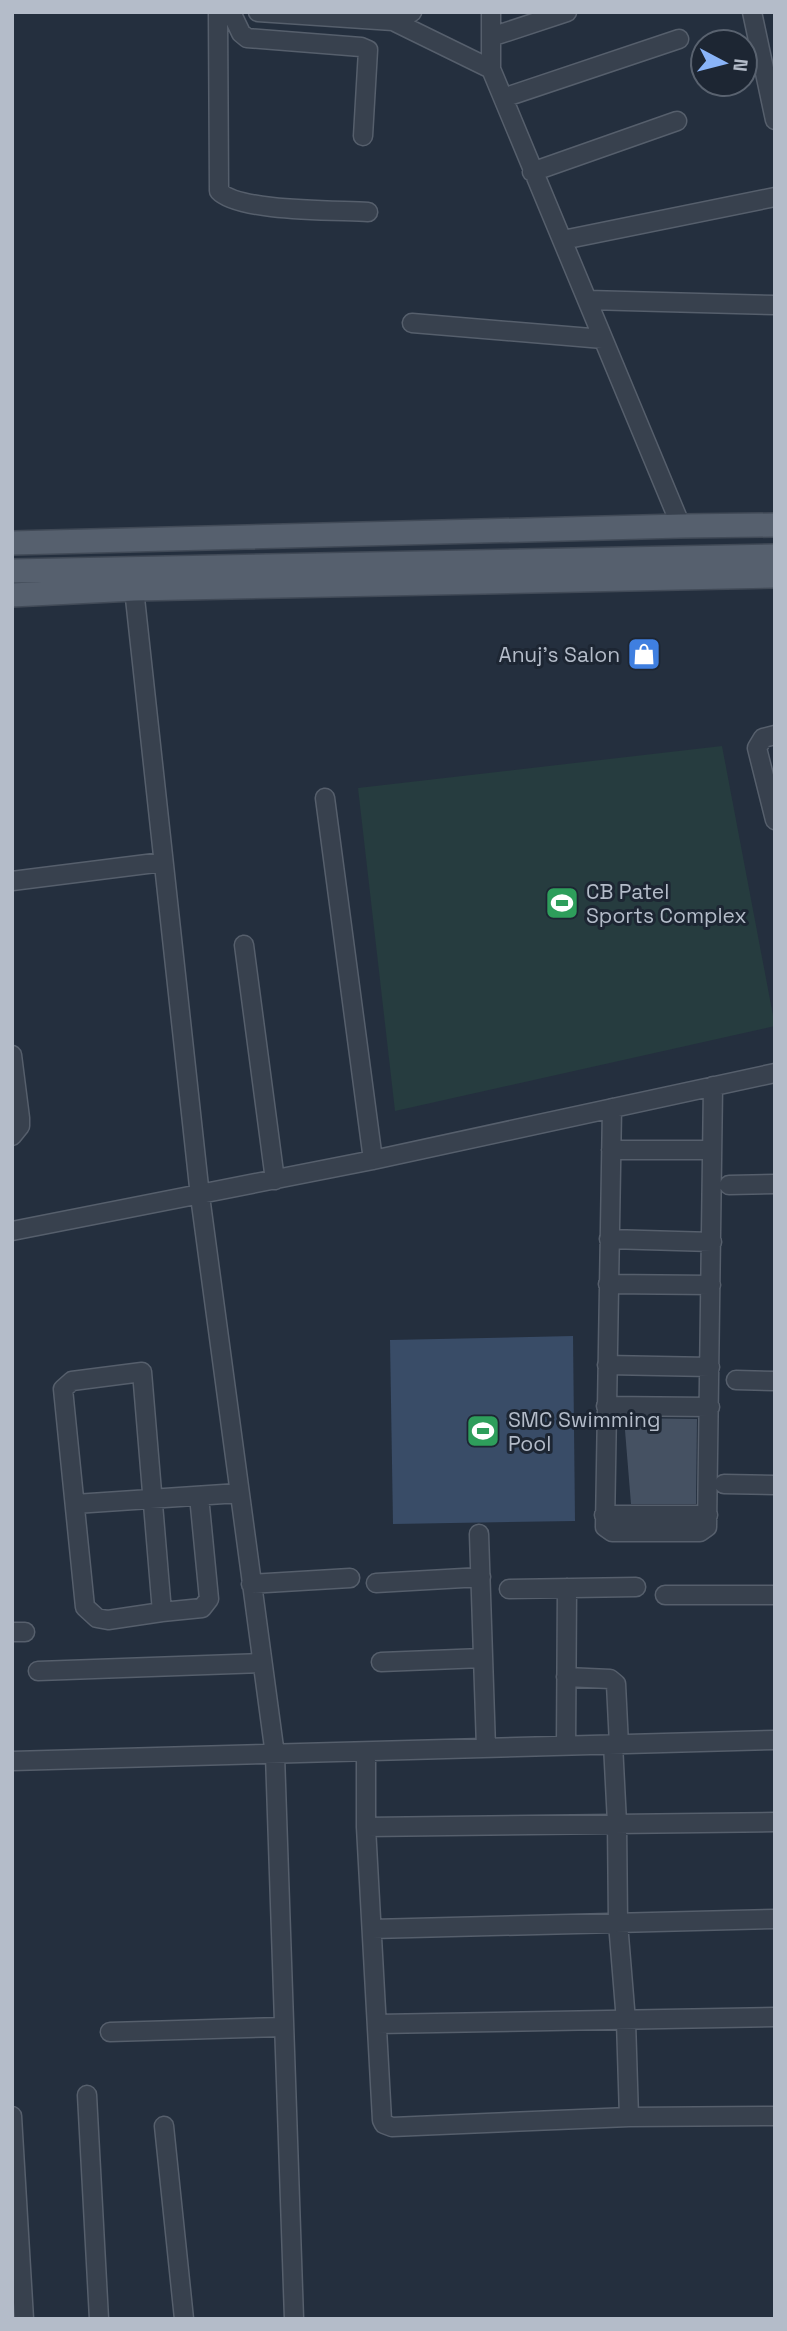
<svg xmlns="http://www.w3.org/2000/svg" width="787" height="2331" viewBox="0 0 787 2331" font-family="'Space Grotesk',sans-serif">
<style>
.pitch{fill:#263c3f}
.water{fill:#394c67}
.building{fill:#455162}
.lines{fill:none;stroke-linecap:round;stroke-linejoin:round}
.minor-casing{stroke:#565f6c;stroke-width:21}
.major-casing{stroke:#414a57;stroke-width:26}
.minor{stroke:#38414e;stroke-width:18}
.major{stroke:#56606e;stroke-width:23}
.labels{text-anchor:middle;dominant-baseline:central;stroke-width:6;stroke-linejoin:round;paint-order:stroke}
.poi-label{font-size:21px;fill:#b4bcc9;stroke:#1d2633;text-anchor:start}
</style>
<rect width="100%" height="100%" fill="#242f3e"/>
<!-- pitch -->
<path class="pitch" d="M722 746 775 1026 395 1111 358 788Z"/>
<!-- water -->
<path class="water" d="M573 1336 575 1521 393 1524 390 1340Z"/>
<!-- building -->
<path class="building" d="M624 1418 697 1419 696 1504H631Z"/>
<g class="lines">
<defs>
<path id="minor" d="M218 12 219 191C238 212 337 210 368 212
M231 12 241 33 247 38 361 47 368 50 363 136
M258 12 393 21 491 69 681 526
M491 12V69
M752 12 775 120
M393 21 412 12
M491 37 567 12
M503 98 679 39
M532 172 677 121
M563 240 775 197
M588 300 775 305
M412 323 603 339
M134 589 200 1196 275 1755 294 2319
M775 735 763 738 757 748 775 820
M325 798 373 1160
M12 881 163 862
M244 945 275 1180
M12 1055 20 1118V1126L12 1136
M612 1108 605 1527 612 1532H700L707 1527 713 1086
M611 1150H712
M729 1185 775 1184
M12 1231 373 1160 775 1073
M609 1239 712 1242
M608 1284 711 1285
M607 1365 710 1367
M142 1372 162 1612 108 1620 97 1618 85 1607 63 1389 72 1381Z
M736 1380 775 1381
M606 1406 710 1407
M724 1484 775 1485
M75 1504 239 1493
M604 1515H708
M479 1534 486 1748
M376 1583 481 1577
M251 1584 350 1578
M509 1589 636 1587
M665 1595H775
M162 1612 202 1608 209 1599 199 1496
M12 1632H25
M381 1662 483 1658
M38 1671 262 1663
M566 1677 610 1679 616 1684 619 1745
M613 1744 617 1823 618 1923 626 2021 629 2117
M566 1746 567 1588
M366 1752V1827L382 2120 384 2124 392 2127 629 2117 775 2116
M12 1761 775 1740
M366 1827 775 1822
M372 1929 775 1919
M377 2024 775 2017
M110 2032 284 2027
M87 2095 99 2319
M12 2116 24 2319
M164 2126 184 2319"/>
<path id="major" d="M12 543 681 526 775 525
M12 571 775 556
M12 595 134 589 775 576"/>
</defs>
<!-- minor casing -->
<use href="#minor" class="minor-casing"/>
<!-- major casing -->
<use href="#major" class="major-casing"/>
<!-- minor -->
<use href="#minor" class="minor"/>
<!-- major -->
<use href="#major" class="major"/>
</g>
<!-- icons -->
<defs>
<symbol id="shop-square" viewBox="-11 -11 22 22"><rect x="-9" y="-9" width="18" height="18" rx="4" fill="#3f7fe0" stroke="#1d2633"/><path d="M-5-2.5h2.3a2.7 3.5 0 0 1 5.4 0H5L5.5 6h-11ZM-1.5-2.5h3a1.5 2.3 0 0 0-3 0Z" fill="#fff"/></symbol>
<symbol id="stadium-square" viewBox="-11 -11 22 22"><rect x="-9" y="-9" width="18" height="18" rx="4" fill="#2e9e5b" stroke="#1d2633"/><path d="M0-5a6.5 5 0 1 0 0 10a6.5 5 0 1 0 0-10ZM-3.5-1.8h7v3.6h-7Z" fill="#fff"/></symbol>
</defs>
<g fill-rule="evenodd">
<use href="#shop-square" x="625" y="635" width="38" height="38"/>
<use href="#stadium-square" x="543" y="884" width="38" height="38"/>
<use href="#stadium-square" x="464" y="1412" width="38" height="38"/>
</g>
<g class="labels">
<!-- poi labels -->
<g class="poi-label">
<text x="620" y="654" text-anchor="end">Anuj's Salon</text>
<text x="586" y="891">CB Patel<tspan x="586" dy="24">Sports Complex</tspan></text>
<text x="508" y="1419">SMC Swimming<tspan x="508" dy="24">Pool</tspan></text>
</g>
</g>
<!-- border -->
<rect width="787" height="2331" fill="none" stroke="#b4bcc9" stroke-width="28"/>
<!-- north arrow -->
<g transform="translate(724 63) rotate(97)"><circle r="33" fill="#1d2633" stroke="#59626f" stroke-width="2"/>
<path d="M0-5L12 26L0 18L-12 26Z" fill="#8ab4f8"/>
<text y="-10" font-size="19" font-weight="bold" text-anchor="middle" fill="#b4bcc9">N</text>
</g>
</svg>
